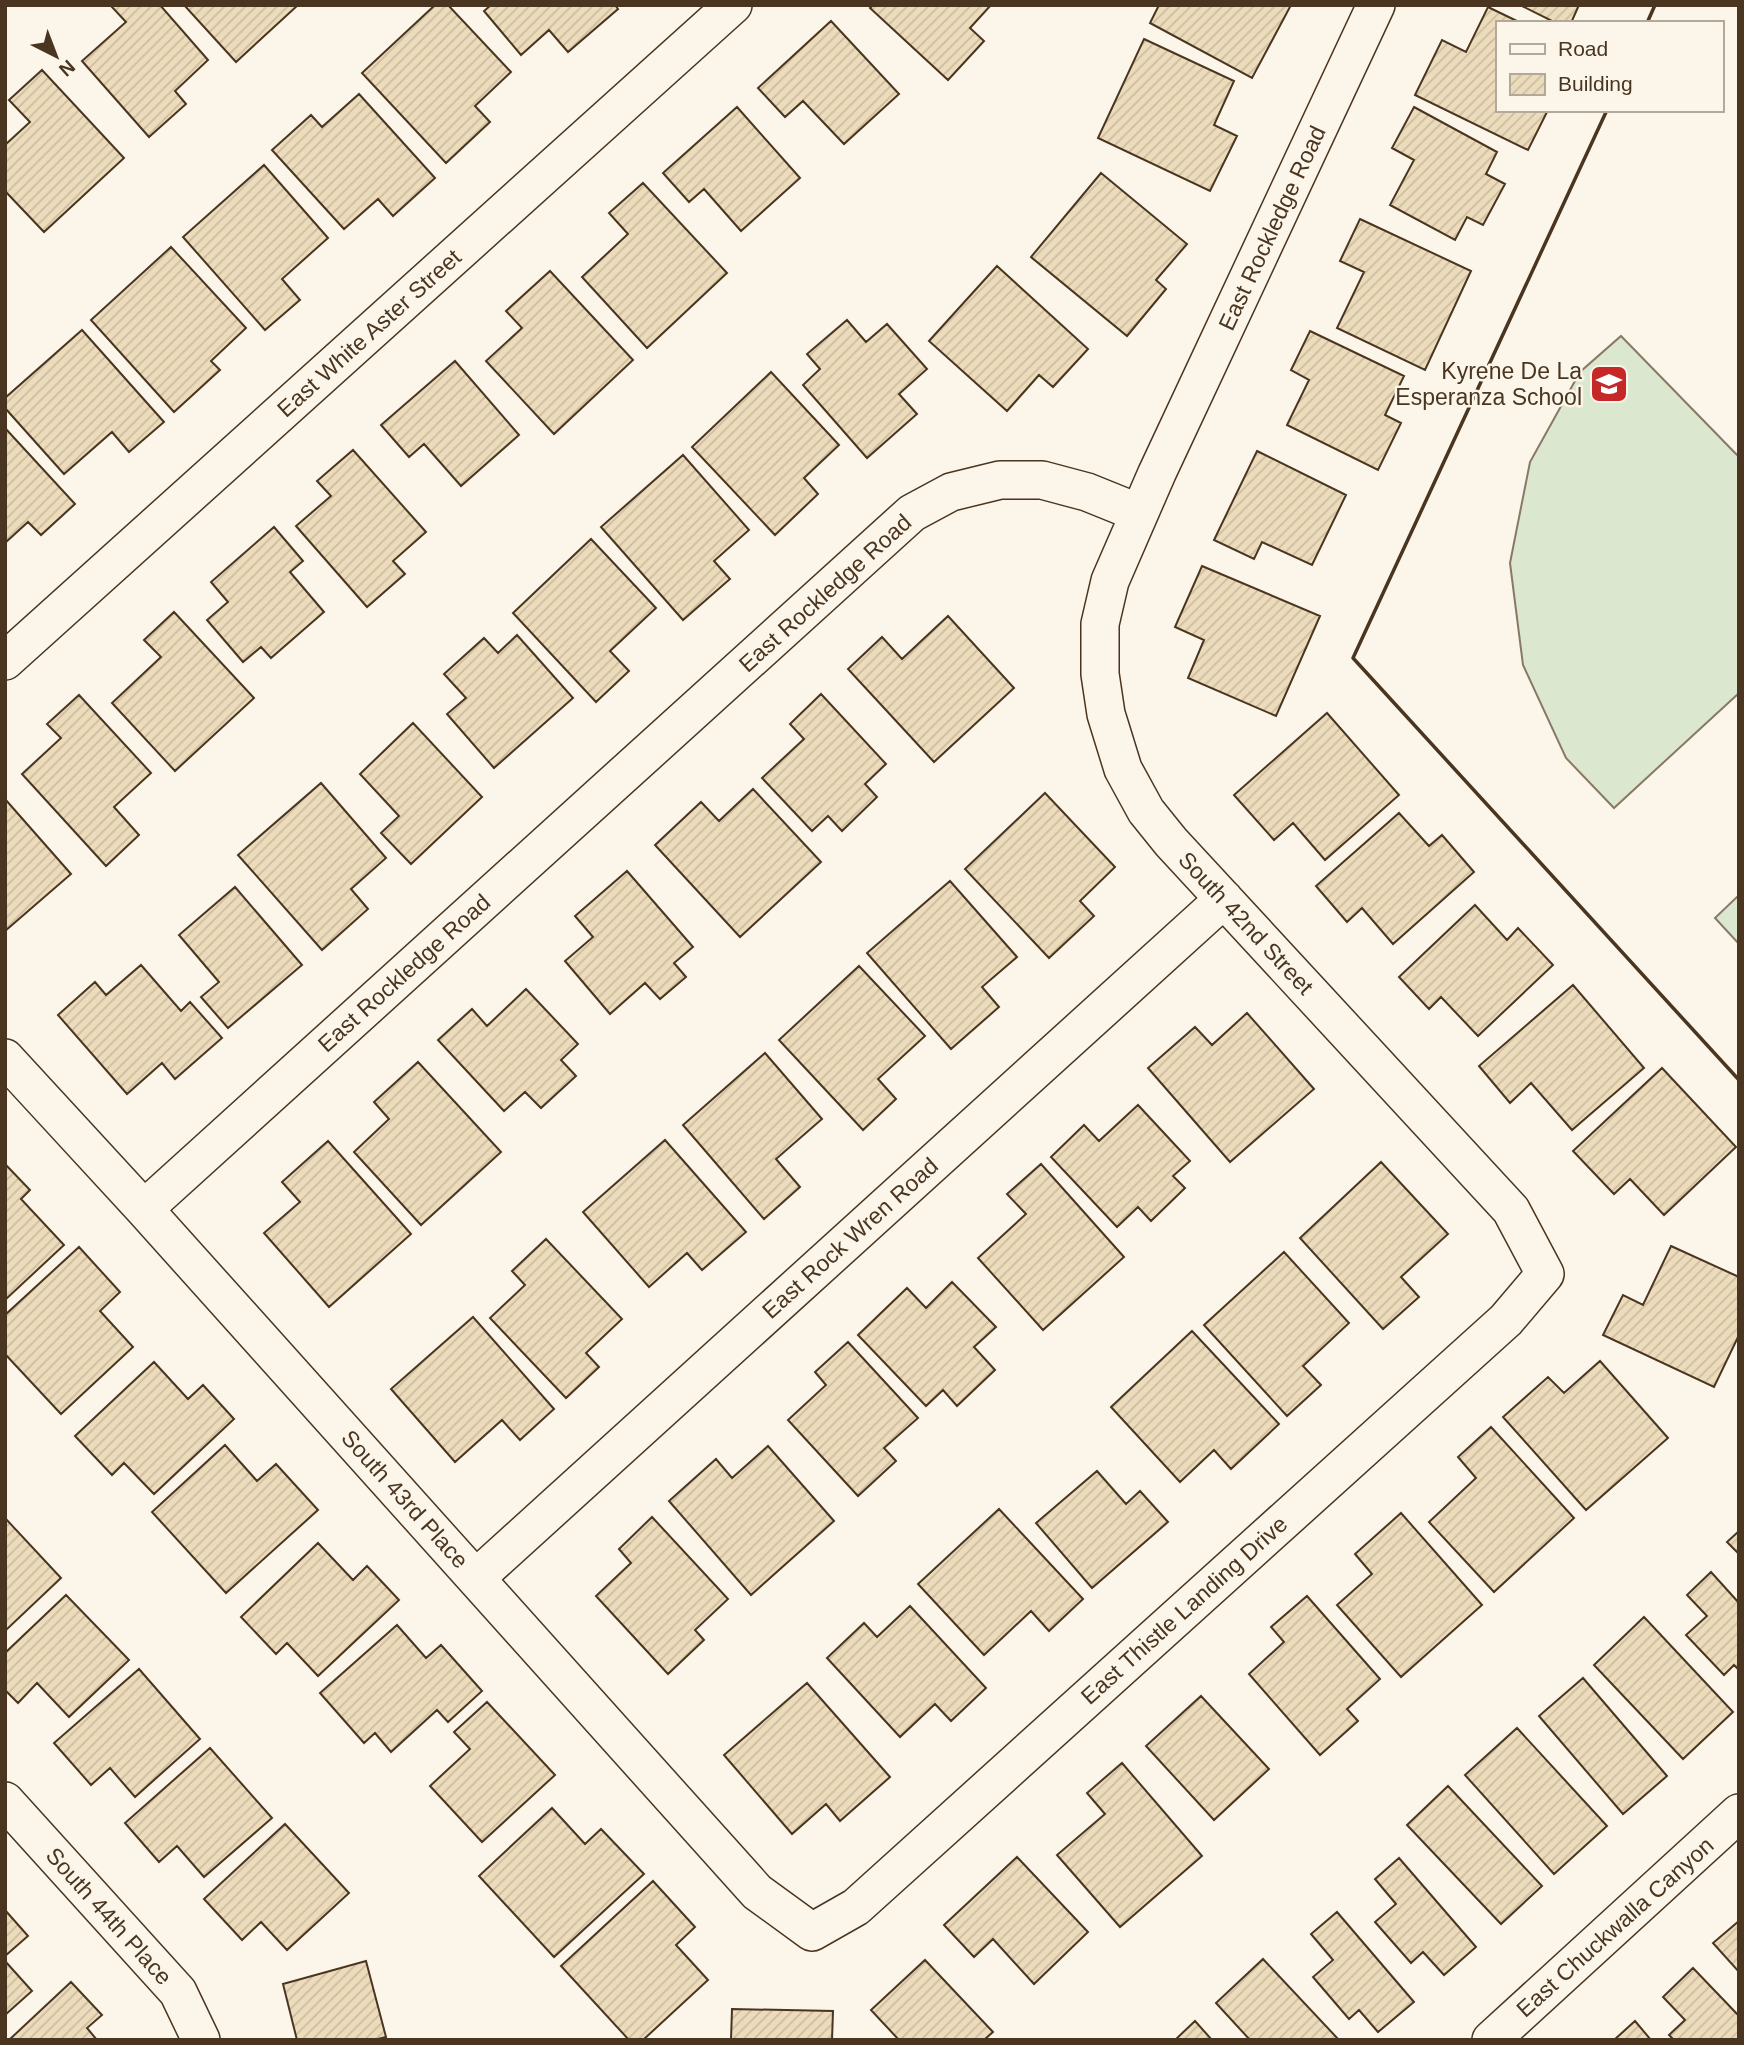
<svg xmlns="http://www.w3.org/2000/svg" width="1744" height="2045" viewBox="0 0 1744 2045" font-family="Arial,sans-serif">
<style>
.garden{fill:#dce7d0;stroke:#887966;stroke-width:2}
.building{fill:url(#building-hatch);stroke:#4a3520;stroke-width:2}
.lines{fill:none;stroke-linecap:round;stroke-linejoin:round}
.minor-casing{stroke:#4a3520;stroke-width:40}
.minor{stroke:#fbf6e9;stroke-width:37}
.wall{stroke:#4a3520;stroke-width:3.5}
.labels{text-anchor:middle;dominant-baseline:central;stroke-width:5;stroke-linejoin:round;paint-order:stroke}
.street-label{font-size:23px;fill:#4a3520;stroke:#fbf6e9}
.poi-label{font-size:23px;fill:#4a3520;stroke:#fbf6e9;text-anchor:end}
</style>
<defs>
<pattern id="building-hatch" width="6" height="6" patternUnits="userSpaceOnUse" patternTransform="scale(1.75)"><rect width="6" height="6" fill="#ecdcbc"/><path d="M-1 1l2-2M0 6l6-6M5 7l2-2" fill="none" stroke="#ccbda1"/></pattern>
</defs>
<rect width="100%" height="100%" fill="#fbf6e9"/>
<!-- garden -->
<path class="garden" d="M1621 336 1739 457V693L1614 808 1566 758 1523 665 1510 563 1530 462 1580 372Z
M1739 895V944L1715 918Z"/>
<!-- building -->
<path class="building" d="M114 5H160L208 60 175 91 186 104 149 137 82 61 126 22 112 7Z
M184 5H298L236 62Z
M435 5H448L511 72 475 106 490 122 446 163 362 73Z
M491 5H615L618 9 568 52 549 30 521 55 484 11Z
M873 5H991L970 28 984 41 948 80 870 8Z
M1159 5H1291L1252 78 1150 23Z
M1520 5H1579L1571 23H1556Z
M1488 7 1521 23H1497V110H1548L1528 150 1415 95 1442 40 1466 52Z
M831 21 899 94 844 144 803 101 785 117 758 88Z
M1144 39 1234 81 1214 125 1237 136 1210 191 1098 138Z
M42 70 124 158 44 232 5 191V145L30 122 9 100Z
M359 94 435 178 393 216 378 199 344 229 272 150 311 115 322 127Z
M737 107 800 178 741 231 704 189 689 202 663 173Z
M1414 107 1497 152 1486 174 1505 184 1483 225 1467 217 1455 240 1390 205 1414 160 1392 148Z
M264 165 328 238 282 279 300 300 265 330 183 237Z
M1101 173 1187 244 1156 280 1166 289 1127 336 1031 257Z
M643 183 727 273 647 348 582 277 628 234 609 213Z
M1360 219 1471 271 1425 370 1337 328 1364 272 1340 261Z
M171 247 246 328 211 361 220 370 174 412 91 320Z
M997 266 1088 349 1053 387 1039 375 1007 411 929 341Z
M550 271 633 360 554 434 486 361 522 328 506 311Z
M847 320 866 342 887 324 927 369 899 394 917 414 867 458 803 385 820 369 807 354Z
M82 330 164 422 129 452 112 432 64 474 5 408V398Z
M1310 331 1404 376 1385 415 1401 423 1378 470 1287 425 1309 380 1291 370Z
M455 361 519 435 461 486 424 444 409 457 381 425Z
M771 372 839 445 804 478 818 494 775 535 692 447Z
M5 428 75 504 41 535 28 522 5 543Z
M353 450 426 532 393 561 405 574 367 607 296 526 331 496 317 481Z
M1257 451 1346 495 1312 565 1262 542 1254 559 1214 540Z
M683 455 749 530 714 561 730 579 683 620 601 527Z
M274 527 303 561 290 572 324 612 271 658 261 647 243 662 207 620 228 602 211 582Z
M591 539 656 608 610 651 629 671 596 702 513 613Z
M1202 566 1320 616 1276 716 1188 678 1204 640 1175 627Z
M174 612 254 698 175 771 112 703 161 657 144 640Z
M948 616 1014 688 934 762 848 669 882 637 902 659Z
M517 635 573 698 494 768 447 714 466 698 444 674 484 638 498 653Z
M821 694 886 764 865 784 877 797 842 831 828 816 812 831 762 778 804 739 790 724Z
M79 695 151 773 114 807 139 835 106 866 22 774 61 738 47 724Z
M1327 713 1399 795 1325 860 1293 823 1274 840 1234 795Z
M413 723 482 797 411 864 381 833 399 816 360 774Z
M321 783 386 858 351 889 368 909 322 950 238 855Z
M753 789 821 862 740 937 655 845 701 802 719 821Z
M1045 793 1115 867 1080 901 1094 916 1049 958 965 869Z
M5 799 71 874 5 931Z
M1399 813 1429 846 1442 835 1474 872 1393 944 1362 908 1347 922 1316 886Z
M627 871 693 947 674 963 686 977 660 999 645 983 610 1014 565 961 593 937 575 916Z
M950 881 1017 957 982 987 999 1007 951 1049 867 953Z
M235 887 302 965 228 1028 201 997 219 982 179 935Z
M1475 905 1507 940 1518 928 1553 965 1478 1036 1441 997 1429 1009 1399 977Z
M141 965 181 1011 190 1002 222 1038 175 1079 162 1063 127 1094 58 1015 95 982 106 995Z
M859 966 925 1036 878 1079 896 1099 863 1130 779 1040Z
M1573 985 1644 1068 1572 1130 1531 1083 1510 1103 1479 1066Z
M526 989 578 1044 561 1060 576 1076 541 1108 525 1092 504 1111 438 1040 472 1009 487 1026Z
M1247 1013 1314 1089 1230 1162 1148 1068 1195 1027 1212 1045Z
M765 1053 822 1119 776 1159 800 1187 764 1219 683 1125Z
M418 1062 501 1152 421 1225 354 1152 389 1119 374 1102Z
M1662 1068 1736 1147 1664 1215 1630 1179 1614 1194 1573 1151Z
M1138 1105 1190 1161 1173 1176 1185 1188 1151 1221 1138 1207 1117 1227 1051 1157 1084 1125 1099 1141Z
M665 1140 746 1232 702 1270 687 1253 649 1287 583 1212Z
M328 1141 411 1234 329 1307 264 1233 300 1202 282 1182Z
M1381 1162 1448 1234 1401 1277 1419 1297 1383 1329 1300 1238Z
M5 1164 30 1190 21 1199 64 1245 5 1300Z
M1041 1164 1124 1257 1043 1330 978 1258 1026 1214 1007 1194Z
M546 1239 622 1319 586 1353 599 1367 566 1398 490 1318 525 1285 512 1271Z
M1671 1246 1739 1277V1335L1714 1387 1603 1335 1623 1295 1643 1305Z
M79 1247 120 1292 100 1311 133 1347 61 1414 5 1354V1315Z
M1284 1252 1349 1323 1303 1366 1321 1385 1287 1416 1204 1325Z
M952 1282 996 1327 974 1347 995 1370 957 1406 943 1390 926 1406 858 1335 907 1288 926 1308Z
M473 1317 554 1409 520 1440 502 1420 455 1462 391 1389Z
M1192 1331 1279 1424 1231 1469 1214 1450 1180 1482 1111 1407Z
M848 1342 918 1418 884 1448 896 1461 858 1496 788 1420 826 1385 815 1372Z
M1600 1361 1668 1438 1586 1510 1503 1417 1548 1377 1564 1393Z
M154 1362 188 1399 203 1385 234 1419 154 1494 124 1463 112 1475 75 1436Z
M1491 1427 1574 1518 1494 1592 1429 1522 1476 1478 1458 1457Z
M225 1445 257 1481 276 1464 318 1510 226 1593 152 1512Z
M768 1446 834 1521 751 1595 669 1501 716 1459 732 1478Z
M1097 1471 1126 1504 1140 1491 1168 1522 1092 1588 1036 1523Z
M999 1509 1083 1599 1049 1631 1031 1611 984 1655 918 1584Z
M1401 1513 1482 1605 1401 1677 1337 1605 1372 1574 1355 1554Z
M652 1517 728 1599 695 1630 704 1640 668 1674 596 1596 631 1563 619 1549Z
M5 1518 61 1578 5 1631Z
M1739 1531V1554L1727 1542Z
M318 1543 353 1580 367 1566 399 1600 318 1676 287 1643 276 1654 241 1617Z
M1711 1572 1739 1603V1670L1734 1665 1724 1675 1686 1635 1707 1616 1687 1595Z
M66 1595 129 1660 69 1717 37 1683 18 1703 5 1690V1653Z
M1307 1596 1380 1679 1347 1709 1358 1721 1320 1755 1249 1674 1284 1642 1271 1627Z
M910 1606 986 1688 951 1721 935 1704 900 1737 827 1658 864 1623 877 1637Z
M1644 1617 1733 1712 1683 1759 1594 1665Z
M397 1625 426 1658 441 1645 482 1691 448 1722 437 1710 391 1752 375 1733 364 1743 320 1693Z
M139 1669 200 1739 135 1797 110 1768 91 1785 54 1743Z
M1583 1678 1667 1776 1623 1814 1539 1716Z
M807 1683 890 1777 840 1821 826 1804 792 1834 724 1755Z
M1201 1696 1269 1769 1214 1820 1146 1746Z
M487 1702 555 1775 482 1842 430 1786 470 1749 454 1732Z
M1517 1728 1607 1826 1554 1874 1465 1775Z
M210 1748 272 1818 204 1877 177 1846 159 1862 125 1823Z
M1122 1763 1202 1856 1120 1927 1057 1855 1105 1814 1087 1793Z
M1448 1786 1542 1886 1501 1924 1407 1825Z
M552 1808 585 1844 601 1829 644 1874 554 1957 479 1876Z
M285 1824 349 1893 287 1950 261 1922 242 1940 204 1899Z
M1017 1857 1088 1932 1034 1984 993 1939 974 1957 944 1925Z
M1399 1858 1476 1947 1444 1975 1423 1952 1411 1963 1375 1922 1396 1904 1375 1879Z
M653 1881 695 1927 676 1945 708 1980 643 2040H629L561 1966Z
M5 1910 28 1936 5 1956Z
M1337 1912 1414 2002 1378 2032 1359 2010 1349 2019 1313 1977 1333 1960 1311 1934Z
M1739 1921V1972L1713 1943Z
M1263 1959 1339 2040H1250L1216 2003Z
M925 1960 993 2032 984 2040H899L871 2010Z
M5 1961 32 1991 5 2015Z
M366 1961 386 2037 374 2040H297L283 1984Z
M1693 1968 1739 2016V2040H1674L1669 2035 1685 2020 1663 1997Z
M71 1982 102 2015 87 2028 97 2040H9Z
M732 2009 833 2011 832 2040H731Z
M1195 2021 1212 2040H1175Z
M1635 2021 1651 2040H1614Z"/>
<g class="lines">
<defs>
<path id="minor" d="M5 661 733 5
M5 1058 144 1209 757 1892 812 1932 856 1907 1506 1320 1545 1274 1511 1210 1171 842 1146 811 1123 769 1106 714 1100 674V624L1110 581 1157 473 1376 5
M144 1209 912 513 951 492 1000 480H1042L1087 492 1139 513
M476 1578 1224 899
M5 1801 178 1992 201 2040
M1491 2040 1739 1813"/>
</defs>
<!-- minor casing -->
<use href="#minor" class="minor-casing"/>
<!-- minor -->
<use href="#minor" class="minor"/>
<!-- wall -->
<path class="wall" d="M1647 23 1655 5
M1607 110 1353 658 1739 1080"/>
</g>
<!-- icons -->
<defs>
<symbol id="school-square" viewBox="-11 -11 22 22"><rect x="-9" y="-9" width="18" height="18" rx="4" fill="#c62828" stroke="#fbf6e9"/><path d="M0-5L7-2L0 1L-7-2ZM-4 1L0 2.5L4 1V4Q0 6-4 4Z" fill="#fff"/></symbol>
</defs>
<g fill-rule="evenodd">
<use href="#school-square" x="1587" y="362" width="44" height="44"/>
</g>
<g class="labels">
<!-- street labels -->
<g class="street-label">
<text transform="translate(1272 228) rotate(-65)">East Rockledge Road</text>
<text transform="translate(369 333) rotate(-42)">East White Aster Street</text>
<text transform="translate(825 593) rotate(-42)">East Rockledge Road</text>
<text transform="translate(1246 923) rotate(47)">South 42nd Street</text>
<text transform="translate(404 973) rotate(-42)">East Rockledge Road</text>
<text transform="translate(850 1238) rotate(-42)">East Rock Wren Road</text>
<text transform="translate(405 1499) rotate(48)">South 43rd Place</text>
<text transform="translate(1184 1610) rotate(-42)">East Thistle Landing Drive</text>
<text transform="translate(109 1916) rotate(48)">South 44th Place</text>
<text transform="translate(1615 1927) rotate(-42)">East Chuckwalla Canyon</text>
</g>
<!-- poi labels -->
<g class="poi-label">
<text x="1582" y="371">Kyrene De La<tspan x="1582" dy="26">Esperanza School</tspan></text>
</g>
</g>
<!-- border -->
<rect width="1744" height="2045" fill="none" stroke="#4a3520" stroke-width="14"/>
<!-- legend -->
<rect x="1496" y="21" width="228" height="91" fill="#fbf6e9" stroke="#b4a999" stroke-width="2"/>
<rect x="1510" y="44" width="35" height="10" fill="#fbf6e9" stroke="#b4a999" stroke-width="2"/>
<text x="1558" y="56" font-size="21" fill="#4a3520">Road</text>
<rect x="1510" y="74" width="35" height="21" fill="url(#building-hatch)" stroke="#b4a999" stroke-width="2"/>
<text x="1558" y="91" font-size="21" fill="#4a3520">Building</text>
<!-- north arrow -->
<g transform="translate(56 56) rotate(138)" stroke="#fbf6e9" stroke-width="5" paint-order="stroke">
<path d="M0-5L12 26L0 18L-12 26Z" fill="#4a3520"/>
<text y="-10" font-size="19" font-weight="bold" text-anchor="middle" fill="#4a3520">N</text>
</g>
</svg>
